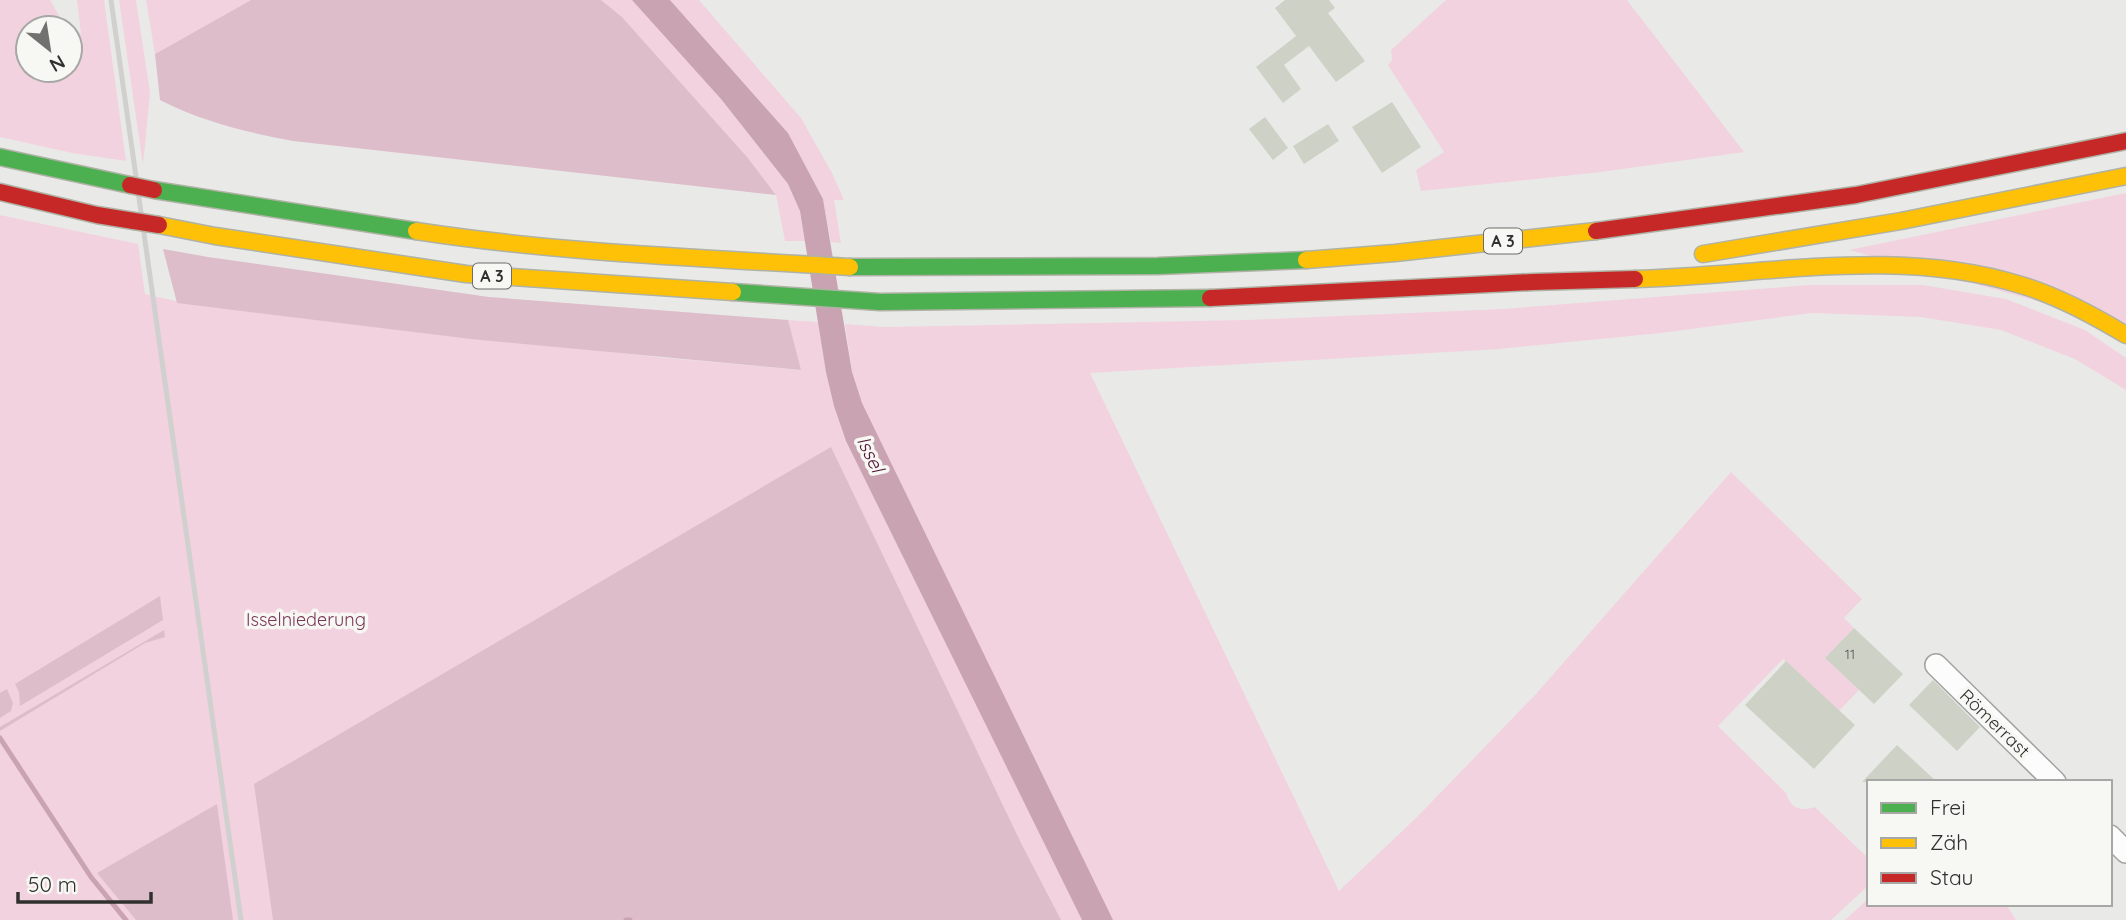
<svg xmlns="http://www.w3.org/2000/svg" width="2126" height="920" viewBox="0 0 2126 920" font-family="Quicksand,sans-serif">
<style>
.green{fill:#f2d2df;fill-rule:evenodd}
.forest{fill:#ddbdca}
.water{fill:#caa3b3}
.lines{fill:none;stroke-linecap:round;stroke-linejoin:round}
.stream{stroke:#caa3b3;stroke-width:5}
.building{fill:#ced1c5}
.street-casing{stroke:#a3a4a2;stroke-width:24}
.fast-casing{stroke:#afb2a4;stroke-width:19}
.slow-casing{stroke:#afb2a4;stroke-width:19}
.jam-casing{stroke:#afb2a4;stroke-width:19}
.street{stroke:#fcfcfc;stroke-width:21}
.fast{stroke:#4caf50;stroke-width:16}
.slow{stroke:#ffc107;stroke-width:16}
.jam{stroke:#c62828;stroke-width:16}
.rail{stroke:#d0d0cf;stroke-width:5}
.jam-bridge-casing{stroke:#afb2a4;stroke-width:19;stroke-linecap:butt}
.jam-bridge{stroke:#c62828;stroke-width:16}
.labels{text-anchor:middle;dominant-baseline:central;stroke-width:7;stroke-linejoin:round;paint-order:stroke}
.number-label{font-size:14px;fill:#585854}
.shield{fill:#f7f8f4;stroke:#6c6c6a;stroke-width:2}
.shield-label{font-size:16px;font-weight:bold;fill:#30302f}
.park-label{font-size:18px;fill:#7b3557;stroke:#f7f8f4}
.street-label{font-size:18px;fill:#30302f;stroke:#f7f8f4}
.water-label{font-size:19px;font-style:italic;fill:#530f35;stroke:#f7f8f4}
</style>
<rect width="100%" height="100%" fill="#e9eae8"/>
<!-- green -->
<path class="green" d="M0 0H50L61 19 81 34 77 0H104L126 161 72 153 0 137ZM28 28H70V70H28Z
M119 0H136L150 93 143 165Z
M146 0H251L155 54Z
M601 0H632L642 8 721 99 788 184 800 211 805 241H785L776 195 748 158 622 17Z
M670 0H699L801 118 832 173 844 200H834L841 243 831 242 823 199 788 133Z
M1446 0H1627L1744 152 1601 172 1421 191 1416 170 1444 152 1388 65 1392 60 1391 50Z
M2126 193V325L1849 250Z
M0 215 138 244 145 294 180 302 656 357 800 370 788 320 818 322 826 371 852 372 845 324 885 327 1248 320 1503 309 1809 285H1923L2006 299 2085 330 2126 358V390L2075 359 2001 330 1921 317 1812 313 1661 333 1499 349 1090 373 1339 891 1416 818 1535 695 1731 472 1862 599 1844 618 1854 628 1825 658 1859 690 1839 711 1783 659 1718 726 1786 793C1791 808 1799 812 1815 807L1869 859V885L1831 920H0Z
M1869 898V904H2006L2016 920H1845Z"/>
<!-- forest -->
<path class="forest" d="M251 0H601L622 17 748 158 776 195 293 141C246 132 203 122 160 100L155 54Z
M163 249 208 257 489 297 788 320 801 370 471 339 177 303Z
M831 447 1022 845 1061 920H273L254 784Z
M160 596 163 620 20 706 19 692 15 684Z
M164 630 165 637 145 643 0 731V727Z
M7 689 13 703 11 711 0 718V693Z
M217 804 233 920H136L97 873Z"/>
<!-- water -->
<path class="water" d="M632 0H670L788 133 823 199 852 372 862 403 1113 920H1082L846 441 834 406 826 372 800 211 788 184 721 99Z"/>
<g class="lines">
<!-- stream -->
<path class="stream" d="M0 738 91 877 126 920
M626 920H630"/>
</g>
<!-- building -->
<path class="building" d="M1285 0H1329L1335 8 1328 13 1365 61 1336 82 1309 46 1284 65 1301 89 1283 103 1256 67 1296 36 1275 8Z
M1392 102 1421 147 1382 173 1352 127Z
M1265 117 1288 148 1273 160 1249 129Z
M1328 124 1339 141 1304 164 1293 146Z
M1854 628 1903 674 1874 704 1825 658Z
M1786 661 1855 725 1814 769 1745 705Z
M1933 680 1980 727 1957 751 1909 705Z
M1897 745 1937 782H1862Z"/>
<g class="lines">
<defs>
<path id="street" d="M1936 665 2055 782
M2110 836 2126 852"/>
<path id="fast" d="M0 157 130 185
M154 190 416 231
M850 267 1158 266 1306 260
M733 292 880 302 1210 298"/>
<path id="slow" d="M159 225 215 236 466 274 733 292
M416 231C559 253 705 258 850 267
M1703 254 1901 221 2126 176
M1306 260 1395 253 1596 231
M1635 279C1762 276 1896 246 2021 285 2058 296 2093 315 2126 335"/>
<path id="jam" d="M0 192 97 215 134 221
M1596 231 1856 195 2126 141
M1210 298 1533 282 1635 279"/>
</defs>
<!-- street casing -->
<use href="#street" class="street-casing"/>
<!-- fast casing -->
<use href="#fast" class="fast-casing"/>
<!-- slow casing -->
<use href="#slow" class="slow-casing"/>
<!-- jam casing -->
<use href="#jam" class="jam-casing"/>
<!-- street -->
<use href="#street" class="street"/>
<!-- fast -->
<use href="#fast" class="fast"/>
<!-- slow -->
<use href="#slow" class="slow"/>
<!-- jam -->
<use href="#jam" class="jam"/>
<!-- rail -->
<path class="rail" d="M111 0 241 920"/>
<defs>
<path id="jam-bridge" d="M130 185 154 190
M134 221 159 225"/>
</defs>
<!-- jam-bridge casing -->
<use href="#jam-bridge" class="jam-bridge-casing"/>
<!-- jam-bridge -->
<use href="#jam-bridge" class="jam-bridge"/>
</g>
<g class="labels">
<!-- number labels -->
<g class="number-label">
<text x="1850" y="654">11</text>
</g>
<!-- shield labels -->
<g class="shield">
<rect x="1484" y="228.5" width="38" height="25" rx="5"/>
<rect x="473" y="263.5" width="38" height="25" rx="5"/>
</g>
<g class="shield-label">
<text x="1503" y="241">A 3</text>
<text x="492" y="276">A 3</text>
</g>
<!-- park labels -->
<g class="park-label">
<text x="306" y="619">Isselniederung</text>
</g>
<!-- street labels -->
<g class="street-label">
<text transform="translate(1995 723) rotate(44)">Römerrast</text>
</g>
<!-- water labels -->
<g class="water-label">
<text transform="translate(871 454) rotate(64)">Issel</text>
</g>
</g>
<!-- legend -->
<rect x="1867" y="780" width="245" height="126" fill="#f7f8f4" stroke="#a7a8a5" stroke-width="2"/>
<rect x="1881" y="803" width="35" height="10" fill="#4caf50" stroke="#a7a8a5" stroke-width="2"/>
<text x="1930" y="815" font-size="21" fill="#30302f">Frei</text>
<rect x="1881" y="838" width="35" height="10" fill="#ffc107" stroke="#a7a8a5" stroke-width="2"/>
<text x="1930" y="850" font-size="21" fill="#30302f">Zäh</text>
<rect x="1881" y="873" width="35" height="10" fill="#c62828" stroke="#a7a8a5" stroke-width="2"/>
<text x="1930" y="885" font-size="21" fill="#30302f">Stau</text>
<!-- north arrow -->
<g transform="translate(49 49) rotate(150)"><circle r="33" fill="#f7f8f4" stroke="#a7a8a5" stroke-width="2"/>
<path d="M0-5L12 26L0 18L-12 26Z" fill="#717170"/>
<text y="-10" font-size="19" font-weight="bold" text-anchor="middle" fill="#30302f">N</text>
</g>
<!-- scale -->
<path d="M18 892v10h133v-10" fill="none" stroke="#30302f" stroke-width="3.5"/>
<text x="28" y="892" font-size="21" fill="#30302f" stroke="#f7f8f4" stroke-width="5" paint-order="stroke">50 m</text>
</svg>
